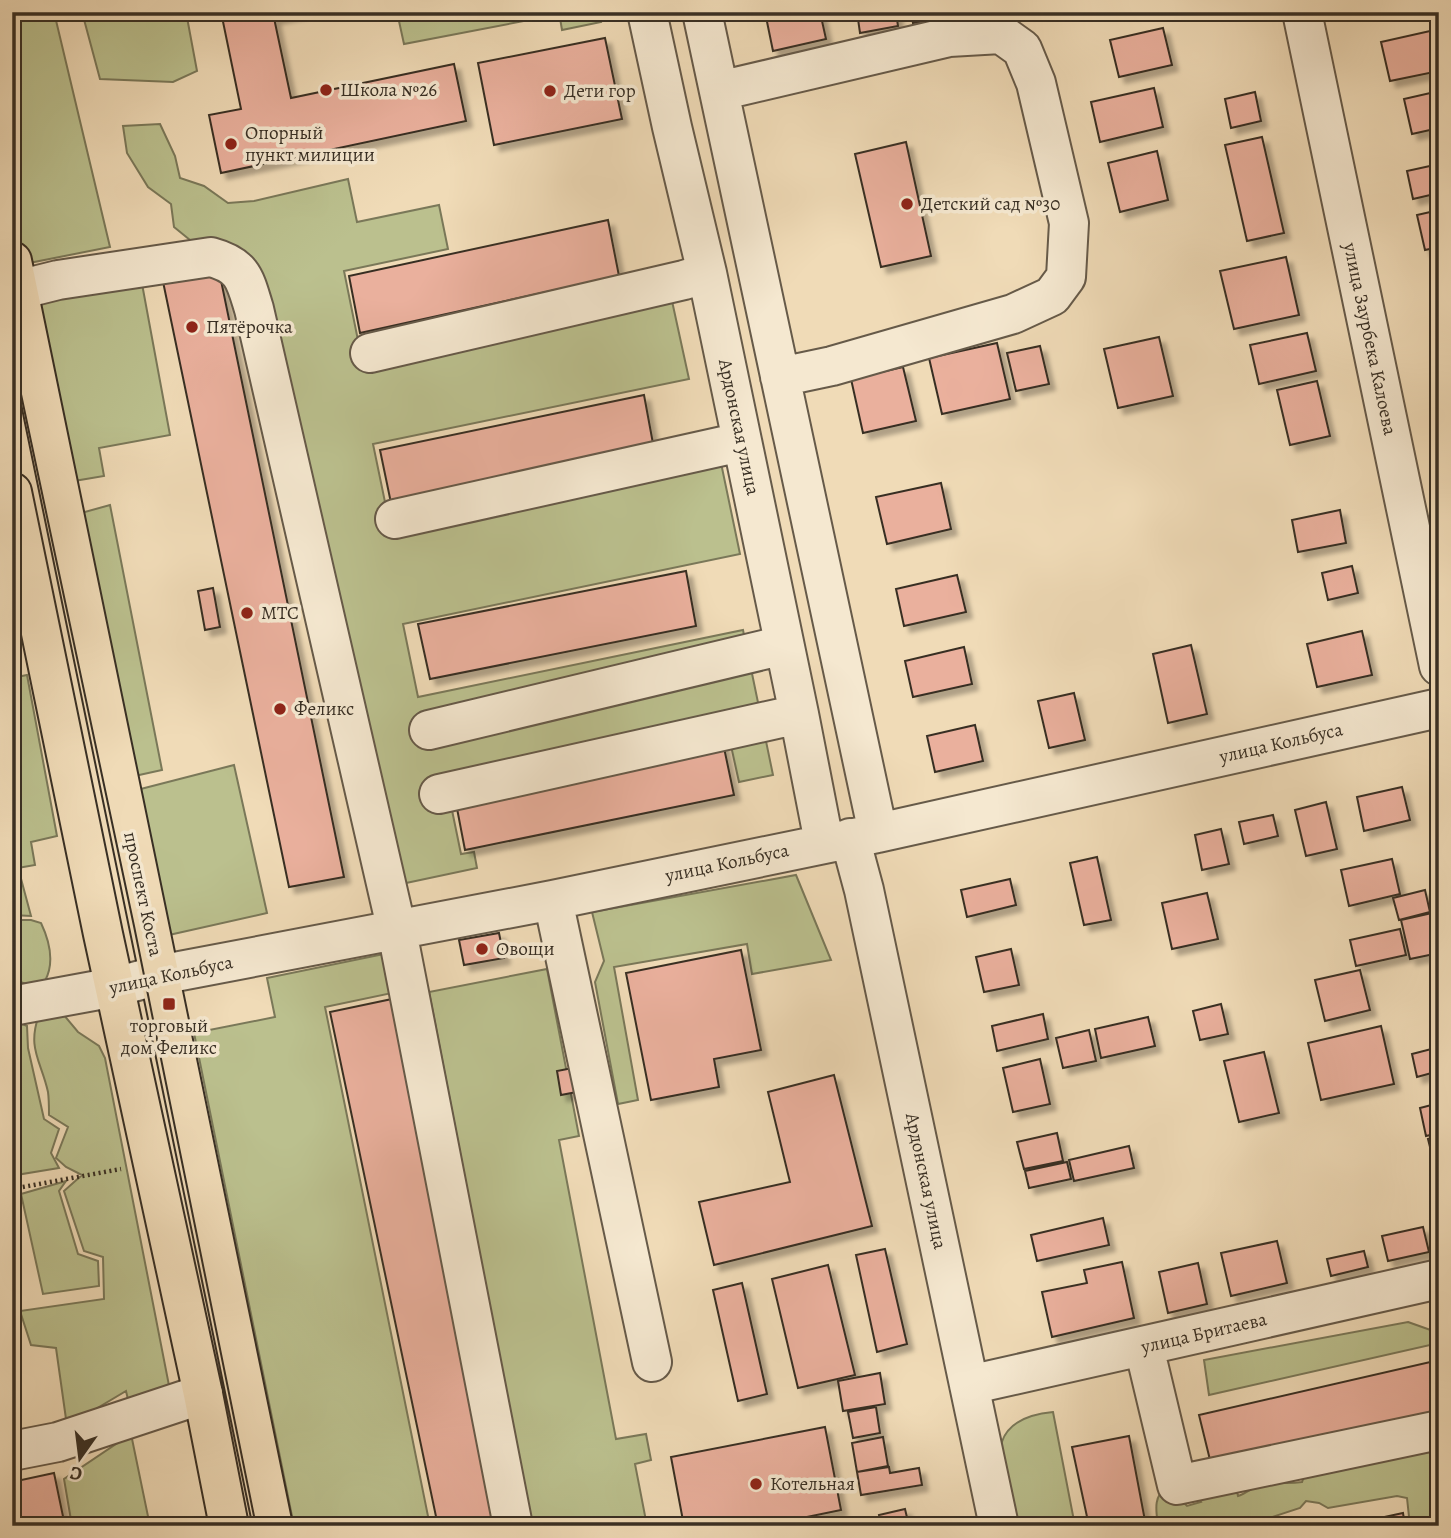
<svg xmlns="http://www.w3.org/2000/svg" width="1451" height="1538" viewBox="0 0 1451 1538" font-family="Alegreya,serif">
<style>
.green{fill:#bbc08e;stroke:#7a7859;stroke-width:2}
.building{fill:#eab09d;stroke:#382f24;stroke-width:2;filter:url(#shadow)}
.lines{fill:none;stroke-linecap:round;stroke-linejoin:round}
.minor-casing{stroke:#665a49;stroke-width:42}
.major-casing{stroke:#382f24;stroke-width:42}
.path{stroke:#382f24;stroke-width:4.5;stroke-dasharray:2 3.5;stroke-linecap:butt}
.minor{stroke:#f5e8d0;stroke-width:38}
.major{stroke:#f0dbb7;stroke-width:38}
.tram{stroke:#382f24;stroke-width:2}
.poi-dot{fill:#8f2418;stroke:#f5e8d0;stroke-width:2.5}
.labels{text-anchor:middle;dominant-baseline:central;stroke-width:7;stroke-linejoin:round;paint-order:stroke}
.poi-label{font-size:19px;fill:#382f24;stroke:#f5e8d0;text-anchor:start}
.street-label{font-size:19px;fill:#382f24;stroke:#f5e8d0}
</style>
<defs>
<filter id="shadow"><feDropShadow dx="6" dy="6" stdDeviation="2" flood-color="#0004"/></filter>
</defs>
<rect width="100%" height="100%" fill="#f0dbb7"/>
<filter id="stains"><feTurbulence type="fractalNoise" baseFrequency=".00286" numOctaves="4"/><feColorMatrix values="0 0 0 0 .2 0 0 0 0 .09 0 0 0 0 .02 0 0 0 .5 -.17"/></filter>
<radialGradient id="worn" r=".72"><stop offset=".6" stop-color="#630" stop-opacity="0"/><stop offset="1" stop-color="#630" stop-opacity=".3"/></radialGradient>
<!-- green -->
<path class="green" d="M12 12H54L110 247 24 264 12 203Z
M82 12H186L197 71 173 82 100 79Z
M397 12H549L550 16 404 44Z
M559 12H599L601 22 562 30Z
M160 124 175 156 180 178 204 186 228 203 254 201 348 179 357 222 439 205 448 249 344 271 363 365 672 301 689 379 373 444 391 531 721 463 740 554 403 624 418 697 743 630 773 775 739 782 726 723 446 781 461 854 474 852 477 868 373 890 241 254 206 253 174 227 171 204 148 187 127 153 123 126Z
M140 273 170 435 99 448 104 476 68 482 32 295Z
M110 505 162 770 130 777 74 515Z
M27 675 57 836 31 842 35 865 12 869V678Z
M234 765 267 913 160 937 129 792Z
M12 875H20L31 916 12 915Z
M796 875 831 960 752 974 747 944 614 967 638 1100 618 1104 595 982 604 961 592 912Z
M12 920H31L41 923C50 942 55 962 45 981 32 986 24 986 13 977Z
M413 948 397 992 325 1007 430 1526H294L194 1033 275 1017 267 978Z
M547 969 579 1136 559 1140 616 1439 646 1434 651 1460 635 1464 647 1526H532L429 992Z
M58 1008 78 1032 99 1046 105 1058 173 1406 134 1425 126 1391 67 1426 56 1348 31 1345 20 1311 104 1299 103 1257 84 1251 64 1191 82 1175 66 1167 56 1158 68 1127 49 1115C49 1107 49 1099 48 1092 41 1060 26 1048 40 1012Z
M12 1019 27 1026 28 1048 44 1119 59 1129 51 1153 59 1168 16 1175 12 1156Z
M66 1181 59 1191 78 1254 98 1261 99 1286 43 1294 21 1194Z
M1408 1322 1439 1333V1343L1209 1395 1204 1360Z
M1053 1412 1075 1526H1007C1001 1472 978 1419 1053 1412Z
M131 1434 150 1526H72L64 1479Z
M1439 1448V1526H1410L1407 1498 1397 1496 1328 1508 1319 1503 1306 1501 1300 1508 1269 1518 1253 1517 1217 1526H1158C1156 1510 1153 1497 1167 1486L1187 1506 1201 1502 1191 1486 1233 1476 1238 1496C1247 1493 1257 1484 1266 1483 1278 1482 1288 1484 1302 1482L1307 1468Z"/>
<!-- building -->
<path class="building" d="M221 12H302L274 18 291 98 454 64 466 121 221 173 209 115 241 109Z
M765 12H820L826 39 773 51Z
M857 12H896L898 26 860 33Z
M911 12H942L943 18 913 23Z
M951 12H972L952 17Z
M1163 28 1172 65 1119 77 1110 40Z
M1439 29V71L1390 81 1381 42Z
M605 38 622 119 494 145 478 63Z
M1154 88 1163 127 1100 142 1091 102Z
M1439 91V128L1412 134 1404 99Z
M1255 92 1261 121 1231 128 1225 99Z
M1262 137 1284 233 1247 241 1225 145Z
M906 142 931 256 881 267 855 154Z
M1157 151 1168 200 1120 212 1108 163Z
M1439 164V193L1413 199 1407 171Z
M1439 210V247L1425 250 1417 215Z
M608 220 619 276 360 333 349 276Z
M1286 257 1299 315 1234 329 1220 271Z
M217 261 344 877 289 887 161 272Z
M1307 333 1316 371 1259 384 1250 345Z
M1159 337 1173 396 1118 408 1104 349Z
M997 343 1010 399 942 414 929 358Z
M1040 346 1049 384 1016 391 1007 353Z
M903 367 916 421 863 433 851 379Z
M1317 381 1330 436 1290 445 1277 390Z
M644 395 654 449 391 503 380 450Z
M941 483 951 529 887 544 876 497Z
M1340 510 1346 543 1298 552 1292 520Z
M1352 566 1358 593 1328 600 1322 573Z
M686 571 696 626 430 679 418 624Z
M957 575 966 612 904 626 896 589Z
M213 588 220 627 205 630 198 591Z
M1362 631 1372 675 1317 687 1307 644Z
M1191 645 1207 714 1168 723 1153 654Z
M964 647 972 684 913 697 905 661Z
M1074 693 1085 740 1049 748 1038 701Z
M975 725 983 761 935 772 927 736Z
M723 743 734 795 465 850 455 798Z
M1402 787 1410 820 1364 831 1357 797Z
M1326 802 1337 849 1306 856 1295 810Z
M1273 815 1278 836 1244 844 1239 822Z
M1221 829 1229 864 1202 870 1195 835Z
M1097 857 1111 920 1084 925 1070 863Z
M1392 859 1400 894 1349 906 1341 870Z
M1010 879 1016 905 967 917 961 890Z
M1425 890 1430 912 1399 920 1393 898Z
M1207 893 1218 939 1172 949 1162 903Z
M1432 913 1439 953 1410 959 1401 920Z
M1400 929 1406 955 1356 966 1350 940Z
M499 933 504 958 464 965 459 940Z
M1011 949 1019 985 984 992 976 957Z
M741 950 761 1050 714 1059 719 1087 651 1100 626 973Z
M1360 970 1370 1010 1325 1021 1315 980Z
M392 999 502 1526H438L330 1012Z
M1221 1004 1228 1034 1200 1040 1193 1011Z
M1043 1014 1048 1039 997 1051 992 1026Z
M1148 1017 1155 1046 1101 1058 1095 1029Z
M1381 1026 1394 1084 1321 1100 1308 1043Z
M1089 1030 1096 1061 1063 1068 1056 1038Z
M1439 1047V1071L1417 1077 1412 1054Z
M1264 1052 1279 1113 1239 1122 1224 1061Z
M1040 1059 1050 1104 1013 1112 1003 1068Z
M583 1066 587 1090 561 1095 557 1071Z
M834 1075 872 1226 714 1265 699 1202 790 1182 768 1092Z
M1439 1103V1133L1426 1136 1420 1108Z
M1057 1133 1063 1161 1024 1169 1017 1142Z
M1439 1136V1158L1433 1159 1428 1139Z
M1129 1146 1134 1168 1074 1181 1069 1160Z
M1067 1162 1071 1179 1029 1188 1025 1171Z
M1103 1218 1109 1245 1037 1261 1031 1235Z
M1423 1227 1429 1252 1388 1261 1382 1236Z
M1277 1241 1287 1283 1231 1296 1221 1253Z
M885 1249 907 1344 877 1352 856 1255Z
M1364 1251 1368 1267 1331 1276 1327 1259Z
M1122 1262 1134 1318 1052 1337 1042 1292 1087 1283 1084 1270Z
M1198 1263 1207 1304 1168 1313 1159 1272Z
M828 1265 855 1375 798 1388 772 1279Z
M742 1283 767 1394 738 1401 713 1290Z
M1439 1360V1412L1211 1464 1199 1415Z
M880 1373 885 1404 843 1411 838 1381Z
M876 1407 880 1433 853 1438 848 1412Z
M825 1427 841 1510 763 1526H684L671 1457Z
M1129 1436 1146 1526H1089L1072 1447Z
M883 1437 888 1466 857 1472 852 1443Z
M889 1467 890 1473 919 1468 922 1485 861 1495 857 1472Z
M54 1473 65 1526H12V1482Z
M905 1509 909 1526H881L879 1515Z
M1403 1513 1405 1526H1343Z"/>
<g class="lines">
<defs>
<path id="minor" d="M647 12 672 127 707 273 799 714 824 842
M702 12 878 833
M1302 12 1439 666
M719 91 949 37 1001 34 1022 49 1036 83 1069 223 1066 277 1052 296 1013 314 832 366 780 377
M18 290 58 280 211 257C244 266 245 280 254 309L397 931 513 1526
M370 353 684 280 707 273
M395 519 741 442
M429 730 784 645
M439 794 799 714
M850 838 864 890 999 1526
M553 900 652 1362
M12 1006 115 987 159 975 553 900 878 833 1439 708
M1144 1347 1177 1485 1439 1430
M969 1385 1439 1279
M12 1451 58 1442 203 1394"/>
<path id="major" d="M12 261 273 1526
M12 492 103 934 203 1394 229 1526"/>
</defs>
<!-- minor casing -->
<use href="#minor" class="minor-casing"/>
<!-- major casing -->
<use href="#major" class="major-casing"/>
<!-- path -->
<path class="path" d="M12 1189 121 1169"/>
<!-- minor -->
<use href="#minor" class="minor"/>
<!-- major -->
<use href="#major" class="major"/>
<!-- tram -->
<path class="tram" d="M12 352 134 926 256 1526"/>
</g>
<!-- markers -->
<g class="poi-dot">
<circle cx="326" cy="90" r="7"/>
<circle cx="550" cy="91" r="7"/>
<circle cx="231" cy="144" r="7"/>
<circle cx="907" cy="204" r="7"/>
<circle cx="192" cy="327" r="7"/>
<circle cx="247" cy="613" r="7"/>
<circle cx="280" cy="709" r="7"/>
<circle cx="482" cy="949" r="7"/>
<rect x="162" y="997" width="14" height="14" rx="3.5"/>
<circle cx="756" cy="1484" r="7"/>
</g>
<g class="labels">
<!-- poi labels -->
<g class="poi-label">
<text x="340" y="90">Школа №26</text>
<text x="564" y="91">Дети гор</text>
<text x="245" y="133">Опорный<tspan x="245" dy="22">пункт милиции</tspan></text>
<text x="921" y="204">Детский сад №30</text>
<text x="206" y="327">Пятёрочка</text>
<text x="261" y="613">МТС</text>
<text x="294" y="709">Феликс</text>
<text x="496" y="949">Овощи</text>
<text x="169" y="1026" text-anchor="middle">торговый<tspan x="169" dy="22">дом Феликс</tspan></text>
<text x="770" y="1484">Котельная</text>
</g>
<!-- street labels -->
<g class="street-label">
<text transform="translate(1370 339) rotate(78)">улица Заурбека Калоева</text>
<text transform="translate(739 427) rotate(78)">Ардонская улица</text>
<text transform="translate(1281 743) rotate(-13)">улица Кольбуса</text>
<text transform="translate(727 863) rotate(-12)">улица Кольбуса</text>
<text transform="translate(143 894) rotate(78)">проспект Коста</text>
<text transform="translate(171 975) rotate(-12)">улица Кольбуса</text>
<text transform="translate(926 1181) rotate(78)">Ардонская улица</text>
<text transform="translate(1204 1333) rotate(-13)">улица Бритаева</text>
</g>
</g>
<!-- margin -->
<rect width="1451" height="1538" fill="none" stroke="#f0dbb7" stroke-width="42"/>
<rect x="14" y="14" width="1423" height="1510" fill="none" stroke="#382f24" stroke-width="3.5"/>
<rect x="21" y="21" width="1409" height="1496" fill="none" stroke="#382f24" stroke-width="2"/>
<!-- north arrow -->
<g transform="translate(80 1458) rotate(194)" stroke="#f5e8d0" stroke-width="5" paint-order="stroke">
<path d="M0-5L12 26L0 18L-12 26Z" fill="#382f24"/>
<text y="-10" font-size="19" font-weight="bold" text-anchor="middle" fill="#382f24">С</text>
</g>
<rect width="100%" height="100%" filter="url(#stains)"/>
<rect width="100%" height="100%" fill="url(#worn)"/>
</svg>
